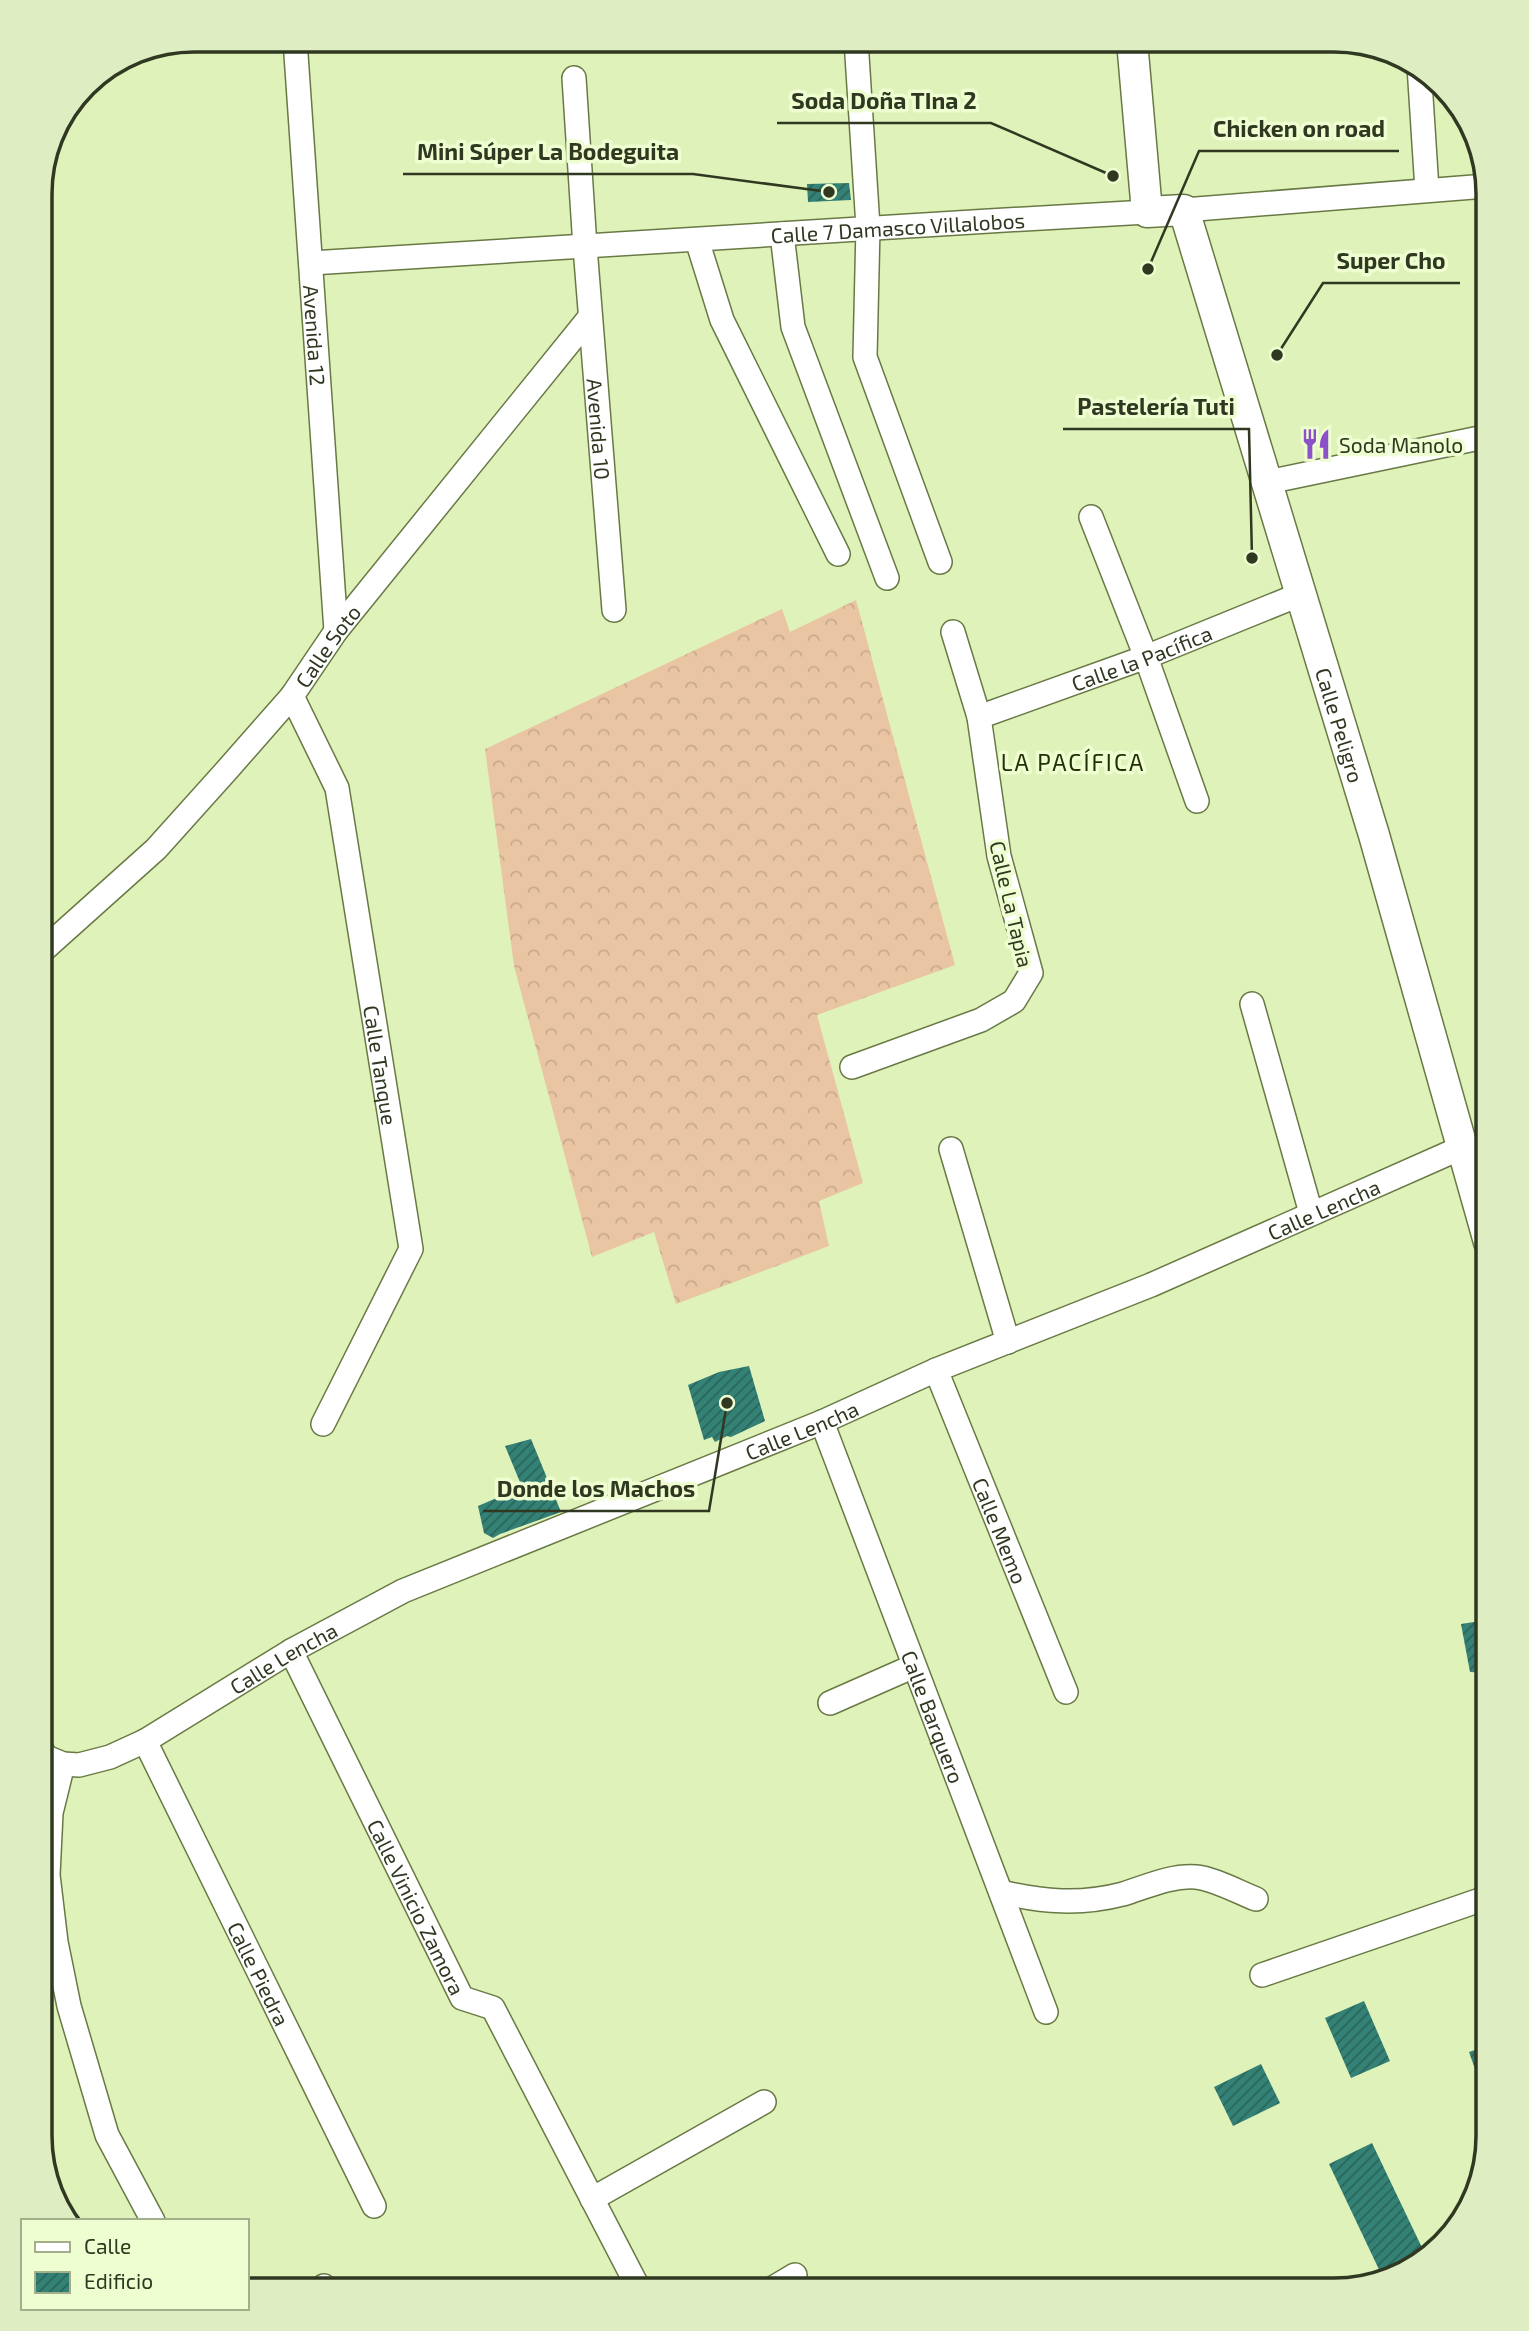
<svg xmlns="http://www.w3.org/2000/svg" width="1529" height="2331" viewBox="0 0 1529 2331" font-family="'Exo 2',sans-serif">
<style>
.forest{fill:url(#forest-crowns)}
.building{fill:url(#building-hatch)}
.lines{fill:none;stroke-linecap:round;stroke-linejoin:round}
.minor-casing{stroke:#697945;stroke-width:26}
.major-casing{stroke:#697945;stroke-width:33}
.minor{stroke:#fff;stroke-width:23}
.major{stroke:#fff;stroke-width:30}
.labels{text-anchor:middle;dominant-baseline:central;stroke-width:7;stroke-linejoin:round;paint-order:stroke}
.street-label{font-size:21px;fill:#303821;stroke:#eefed0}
.poi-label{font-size:21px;fill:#303821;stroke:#eefed0;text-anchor:start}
.neighbourhood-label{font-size:23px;letter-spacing:2px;fill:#252f07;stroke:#eefed0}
.rim{fill:none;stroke:#303821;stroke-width:3.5}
.leader{fill:none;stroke:#303821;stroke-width:2.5}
.callout-dot{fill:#303821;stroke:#eefed0;stroke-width:2.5}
.callout-label{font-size:23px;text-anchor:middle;font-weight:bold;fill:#303821;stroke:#eefed0;stroke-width:7;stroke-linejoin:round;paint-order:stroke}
</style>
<defs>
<pattern id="forest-crowns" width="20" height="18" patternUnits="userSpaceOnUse" patternTransform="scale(1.75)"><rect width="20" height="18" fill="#eac5a4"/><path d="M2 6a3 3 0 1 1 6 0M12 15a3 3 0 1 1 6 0" fill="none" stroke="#c9aa8d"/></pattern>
<pattern id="building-hatch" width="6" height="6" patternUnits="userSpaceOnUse" patternTransform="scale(1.75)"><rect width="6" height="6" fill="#348176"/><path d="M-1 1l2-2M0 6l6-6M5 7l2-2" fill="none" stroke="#2a655b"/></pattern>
</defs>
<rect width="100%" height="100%" fill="#dff2b9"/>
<!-- forest -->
<path class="forest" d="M856 600 955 965 817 1015 863 1183 819 1201 829 1246 676 1304 654 1232 592 1257 514 966 485 749 782 609 790 632Z"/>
<!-- building -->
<path class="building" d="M849 183 851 200 808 202 807 184Z
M749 1366 765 1421 731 1437 727 1436 715 1442 712 1437 704 1440 688 1385 719 1372Z
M531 1439 561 1512 500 1534 493 1538 484 1533 478 1506 522 1487 505 1446Z
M1487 1620 1489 1673 1470 1672 1461 1624Z
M1364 2001 1390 2061 1351 2078 1325 2018Z
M1489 2045V2102L1487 2103 1469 2052Z
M1261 2064 1280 2103 1233 2126 1214 2087Z
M1372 2143 1426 2256 1411 2270 1383 2278 1329 2164Z"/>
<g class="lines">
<defs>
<g id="minor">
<path id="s1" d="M295 40 336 631"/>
<path d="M856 40 868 227 865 357 940 562"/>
<path d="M1419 66 1427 190"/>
<path id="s2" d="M574 78 585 247 614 610"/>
<path d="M1184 210 1486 186"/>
<path d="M782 234 793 327 887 578"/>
<path d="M697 240 722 320 838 554"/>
<path id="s3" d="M311 263C589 247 868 227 1147 212"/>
<path d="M1268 482 1489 436"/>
<path d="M1091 517 1146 657 1197 801"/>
<path id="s4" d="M292 696 337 788 411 1249 323 1424"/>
<path id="s5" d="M979 717 1146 657 1301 594"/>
<path id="s6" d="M40 953 156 849 227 770 292 696 336 631 590 317"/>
<path d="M1252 1004 1311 1213"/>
<path d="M852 1067 981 1020 1014 1001 1031 973 999 856 979 717 953 632"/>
<path d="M951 1149 1008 1342"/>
<path id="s7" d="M936 1370 1066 1692"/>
<path id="s8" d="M822 1422 1046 2012"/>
<path id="s9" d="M291 1651 462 1998 493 2008 640 2291"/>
<path d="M830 1703 914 1666"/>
<path id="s10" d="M145 1741 374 2206"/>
<path id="s11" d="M40 1747 46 1757 63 1764 79 1765 110 1757 145 1741 291 1651 403 1591 822 1422 936 1370 1151 1285 1463 1147"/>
<path d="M63 1764 51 1813 48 1875 56 1942 69 2006 107 2135 153 2221"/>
<path d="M1001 1892C1042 1902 1081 1905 1123 1894 1146 1887 1171 1875 1196 1877 1215 1879 1238 1892 1256 1899"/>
<path d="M1262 1975 1489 1897"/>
<path d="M592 2199 764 2102"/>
<path d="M324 2286 326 2290"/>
<path d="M768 2291 795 2275"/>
</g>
<g id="major">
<path id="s12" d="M1132 41 1147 212 1184 210 1374 835 1489 1242"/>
</g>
</defs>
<!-- minor casing -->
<use href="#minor" class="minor-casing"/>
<!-- major casing -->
<use href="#major" class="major-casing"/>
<!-- minor -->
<use href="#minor" class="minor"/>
<!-- major -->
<use href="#major" class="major"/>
</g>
<!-- icons -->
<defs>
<symbol id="restaurant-bare" viewBox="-9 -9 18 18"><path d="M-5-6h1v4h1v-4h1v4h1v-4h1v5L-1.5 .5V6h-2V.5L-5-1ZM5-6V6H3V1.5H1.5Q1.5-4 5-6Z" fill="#8a51c8" stroke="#eefed0" stroke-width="2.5" paint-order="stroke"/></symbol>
</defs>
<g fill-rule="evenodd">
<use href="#restaurant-bare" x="1294" y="422" width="44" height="44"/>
</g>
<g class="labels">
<!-- street labels -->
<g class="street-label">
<text stroke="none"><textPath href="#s3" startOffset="588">Calle 7 Damasco Villalobos</textPath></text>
<text stroke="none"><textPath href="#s1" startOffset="296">Avenida 12</textPath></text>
<text stroke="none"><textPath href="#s2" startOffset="352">Avenida 10</textPath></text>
<text stroke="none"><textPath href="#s6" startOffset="422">Calle Soto</textPath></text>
<text stroke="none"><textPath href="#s5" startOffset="173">Calle la Pacífica</textPath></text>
<text stroke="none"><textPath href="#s12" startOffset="747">Calle Peligro</textPath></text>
<text transform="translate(1012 904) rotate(77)">Calle La Tapia</text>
<text stroke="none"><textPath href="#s4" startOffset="383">Calle Tanque</textPath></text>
<text stroke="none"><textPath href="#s11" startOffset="1412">Calle Lencha</textPath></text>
<text stroke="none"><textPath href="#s11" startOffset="845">Calle Lencha</textPath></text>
<text stroke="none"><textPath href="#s7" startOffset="173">Calle Memo</textPath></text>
<text stroke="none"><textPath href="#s11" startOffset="278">Calle Lencha</textPath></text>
<text stroke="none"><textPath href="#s8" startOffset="315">Calle Barquero</textPath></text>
<text stroke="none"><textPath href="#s9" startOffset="285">Calle Vinicio Zamora</textPath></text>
<text stroke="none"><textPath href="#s10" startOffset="259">Calle Piedra</textPath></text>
</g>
<!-- poi labels -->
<g class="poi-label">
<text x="1339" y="444">Soda Manolo</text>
</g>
<!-- neighbourhood labels -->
<g class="neighbourhood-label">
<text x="1073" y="762">LA PACÍFICA</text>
</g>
</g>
<!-- crop -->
<path d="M0 0H1529V2331H0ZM194 52H1334A142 142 0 0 1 1476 194V2136A142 142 0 0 1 1334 2278H194A142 142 0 0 1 52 2136V194A142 142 0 0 1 194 52Z" fill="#dfeec2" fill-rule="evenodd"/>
<path class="rim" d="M194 52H1334A142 142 0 0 1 1476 194V2136A142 142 0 0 1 1334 2278H194A142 142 0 0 1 52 2136V194A142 142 0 0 1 194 52Z"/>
<!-- callouts -->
<path class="leader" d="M1113 176L991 123H777M1148 269L1199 151H1399M829 192L693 174H403M1277 355L1323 283H1460M1252 558L1249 429H1063M727 1403L709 1511H483"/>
<g class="callout-dot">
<circle cx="1113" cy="176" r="7"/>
<circle cx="1148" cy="269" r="7"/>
<circle cx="829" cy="192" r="7"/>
<circle cx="1277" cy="355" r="7"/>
<circle cx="1252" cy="558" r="7"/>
<circle cx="727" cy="1403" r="7"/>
</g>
<g class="callout-label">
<text x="884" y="109">Soda Doña TIna 2</text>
<text x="1299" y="137">Chicken on road</text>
<text x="548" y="160">Mini Súper La Bodeguita</text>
<text x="1391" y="269">Super Cho</text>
<text x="1156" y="415">Pastelería Tuti</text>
<text x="596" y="1497">Donde los Machos</text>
</g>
<!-- legend -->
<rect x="21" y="2219" width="228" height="91" fill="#eefed0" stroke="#a2af8a" stroke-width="2"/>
<rect x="35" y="2242" width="35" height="10" fill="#ffffff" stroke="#a2af8a" stroke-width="2"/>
<text x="84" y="2254" font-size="21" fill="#303821">Calle</text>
<rect x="35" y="2272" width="35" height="21" fill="url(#building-hatch)" stroke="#a2af8a" stroke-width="2"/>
<text x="84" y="2289" font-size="21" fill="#303821">Edificio</text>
</svg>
